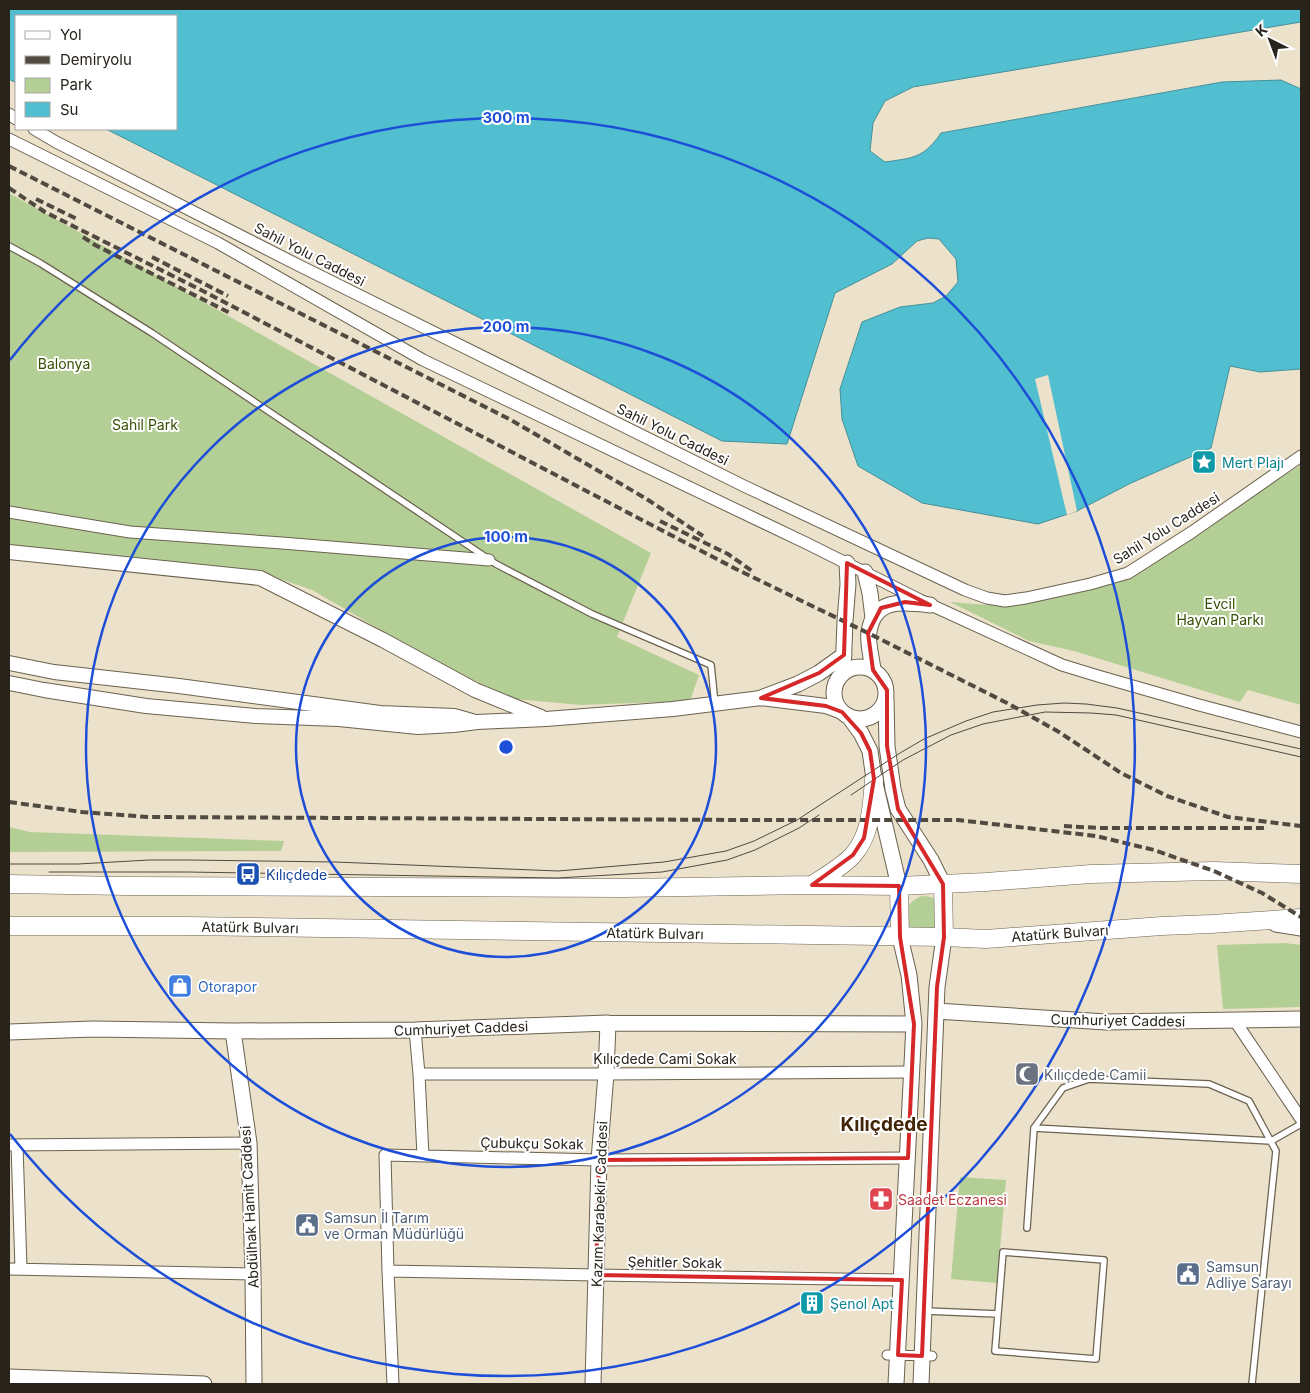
<svg xmlns="http://www.w3.org/2000/svg" width="1310" height="1393" viewBox="0 0 1310 1393" font-family="Inter,sans-serif">
<style>
.green{fill:#b4cf95}
.water{fill:#51bfcf;stroke:#459099}
.pier{fill:#ece1cb}
.lines{fill:none;stroke-linecap:round;stroke-linejoin:round}
.service-casing{stroke:#6b624f;stroke-width:8}
.pedestrian-casing{stroke:#6b624f;stroke-width:11}
.minor-casing{stroke:#6b624f;stroke-width:13}
.tertiary-casing{stroke:#6b624f;stroke-width:16}
.secondary-casing{stroke:#6b624f;stroke-width:17}
.primary-casing{stroke:#6b624f;stroke-width:19}
.service{stroke:#fff;stroke-width:5.5}
.pedestrian{stroke:#fff;stroke-width:9}
.minor{stroke:#fff;stroke-width:11}
.tertiary{stroke:#fff;stroke-width:14}
.secondary{stroke:#fff;stroke-width:15}
.primary{stroke:#fff;stroke-width:18}
.tram{stroke:#504a40;stroke-width:1}
.rail{stroke:#504a40;stroke-width:4;stroke-dasharray:8 4;stroke-linecap:butt}
.marked{fill:none;stroke:#d62828;stroke-width:4;stroke-linejoin:round}
.ring{fill:none;stroke:#1d4ed8;stroke-width:2.5}
.labels{text-anchor:middle;dominant-baseline:central;stroke-width:4;stroke-linejoin:round;paint-order:stroke}
.street-label{font-size:14px;fill:#28241c;stroke:#fff}
.park-label{font-size:14px;fill:#334f00;stroke:#fff}
.culture-label{font-size:14px;fill:#0d838f;stroke:#fff;text-anchor:start}
.transit-label{font-size:14px;fill:#164399;stroke:#fff;text-anchor:start}
.shop-label{font-size:14px;fill:#366cbe;stroke:#fff;text-anchor:start}
.worship-label{font-size:14px;fill:#5b616d;stroke:#fff;text-anchor:start}
.health-label{font-size:14px;fill:#be3a42;stroke:#fff;text-anchor:start}
.service-label{font-size:14px;fill:#4e5e75;stroke:#fff;text-anchor:start}
.district-label{font-size:19px;font-weight:bold;fill:#422607;stroke:#fff}
.centre{fill:#1d4ed8;stroke:#fff;stroke-width:2.5}
.ring-label{font-size:15px;text-anchor:middle;font-weight:bold;fill:#1d4ed8;stroke:#fff;stroke-width:4;stroke-linejoin:round;paint-order:stroke}
</style>
<rect width="100%" height="100%" fill="#ece1cb"/>
<!-- green -->
<path class="green" d="M9 193 651 553 617 637 699 675 690 701 580 705 516 699 448 669 312 590 257 571 9 546Z
M1301 465V705L1248 690 1240 702 1074 651 1029 641 950 602 987 605 1009 604 1127 575Z
M9 827 30 832 284 841 281 851 9 852Z
M921 896C928 896 933 897 939 901L938 931 909 928C902 914 907 902 921 896Z
M1284 943 1301 945V1007L1223 1009 1217 945Z
M960 1177 1006 1180 997 1283 951 1279Z"/>
<!-- water -->
<path class="water" d="M9 9H1301V22L913 87 885 101 873 123 870 151 885 162C913 158 924 158 941 133L1222 82 1281 80 1301 89V369L1260 372 1230 366 1211 448 1131 483 1077 511 1038 524 922 503 858 466 842 419 840 389 862 322 900 307 933 303 946 296 958 282 956 259 939 239 928 238 917 241 892 264 835 293 787 444 722 441 496 326 106 129H176V16H16V83L9 79Z"/>
<!-- pier -->
<path class="pier" d="M1048 375 1077 511 1067 515 1035 379Z"/>
<g class="lines">
<defs>
<path id="service" d="M9 246 40 263 152 333 496 564 592 614 711 665 715 704
M1034 1128 1271 1141 1301 1124
M1027 1228 1034 1128 1063 1088 1089 1079 1209 1084 1249 1101 1276 1151 1252 1384
M1003 1252 1104 1260 1096 1359 995 1351Z
M926 1311 998 1314"/>
<path id="pedestrian" d="M887 1355 932 1356"/>
<path id="minor" d="M9 114 16 119
M34 129 56 142 298 265 744 486 965 590 987 598 1005 601 1026 598 1090 584 1128 573 1192 532 1301 456
M9 139 218 243 423 360 808 544 920 600 1062 665 1098 676 1199 705 1301 732
M9 512 130 532 282 543 489 560
M1235 1021 1301 1119
M415 1030 419 1074 423 1156
M419 1074H606L912 1072
M9 1145 249 1143
M17 1145 21 1269
M9 1269 253 1274
M388 1271 596 1275 902 1280
M393 1384 388 1271 385 1155 599 1160 908 1158"/>
<path id="tertiary" d="M9 552 260 578 383 640 475 690 541 717
M9 663 54 672 179 686 380 713 454 716 472 721
M9 683 44 690 146 706 256 716 339 719 418 727 454 725 477 722 546 719 673 709 761 698 826 706 842 712"/>
<path id="secondary" d="M865 572 870 593 873 618
M834 693a26 26 0 1 1 52 0a26 26 0 1 1-52 0Z
M873 670C872 659 867 642 869 632 874 597 904 602 930 605
M843 673 845 621 848 584 847 563
M761 698 798 684 819 673 844 655
M886 698 887 746 893 789 898 809 931 860 943 884
M850 718 861 733 870 751 874 779 899 886
M1276 924 1301 928
M936 1011 1106 1022 1301 1019
M233 1031 249 1143 253 1274 254 1384
M9 1032 93 1029 233 1031 415 1030 608 1023 914 1024
M9 1377 204 1384
M593 1384 599 1160 606 1074 608 1023
M896 1384 914 1024 909 975 900 937
M921 1384 937 987 944 937"/>
<path id="primary" d="M9 884 125 886 623 888 812 885 899 886 986 882 1091 874 1214 871 1301 874
M943 884 944 937
M812 885C826 876 842 867 853 855 871 835 872 805 874 779
M899 886 900 937
M9 926H187L944 937 986 939 1162 926 1211 924 1301 918"/>
</defs>
<!-- service casing -->
<use href="#service" class="service-casing"/>
<!-- pedestrian casing -->
<use href="#pedestrian" class="pedestrian-casing"/>
<!-- minor casing -->
<use href="#minor" class="minor-casing"/>
<!-- tertiary casing -->
<use href="#tertiary" class="tertiary-casing"/>
<!-- secondary casing -->
<use href="#secondary" class="secondary-casing"/>
<!-- primary casing -->
<use href="#primary" class="primary-casing"/>
<!-- service -->
<use href="#service" class="service"/>
<!-- pedestrian -->
<use href="#pedestrian" class="pedestrian"/>
<!-- minor -->
<use href="#minor" class="minor"/>
<!-- tertiary -->
<use href="#tertiary" class="tertiary"/>
<!-- secondary -->
<use href="#secondary" class="secondary"/>
<!-- primary -->
<use href="#primary" class="primary"/>
<!-- tram -->
<path class="tram" d="M851 795 903 760 951 735 983 724 1045 712 1091 713 1116 715 1301 757
M9 864H78L149 860H189L335 862 558 871 664 862 726 851 754 841 797 820 900 753 924 739 966 721 993 712 1037 705 1064 703 1086 704 1117 708 1301 749
M49 872H187L557 878 662 872 727 860 755 850 799 828 819 815"/>
<!-- rail -->
<path class="rail" d="M9 166 511 420 645 498 703 536
M9 188 45 212 205 292 736 569 868 633 1009 704 1059 732 1121 773 1167 796 1228 817 1301 826
M36 199 79 220
M83 237 95 245 230 313
M152 257 228 296
M660 521 728 554 752 571
M9 802 82 812 148 817 744 820H958L1096 836 1154 850 1214 871 1262 893 1301 917
M1064 826 1099 828H1266"/>
</g>
<!-- marked area -->
<path class="marked" d="M847 563 930 605 905 602 881 608 868 633 873 670 887 690V746L898 809 943 884 944 937 937 987 922 1356 898 1355 902 1280 596 1275 599 1160 908 1158 914 1024 900 937 899 886 812 885 853 855 864 838 874 779 870 751 861 733 842 712 826 706 761 698 819 673 844 655Z"/>
<!-- distance rings -->
<g class="ring">
<circle cx="506" cy="747" r="210"/>
<circle cx="506" cy="747" r="420"/>
<path d="M10 360A629 629 0 1 1 10 1134"/>
</g>
<!-- icons -->
<defs>
<symbol id="sight-square" viewBox="-11 -11 22 22"><rect x="-9" y="-9" width="18" height="18" rx="4" fill="#0f9aa8" stroke="#fff"/><path d="M0-6L1.8-2.2L6-1.7L2.9 1.2L3.7 5.4L0 3.3L-3.7 5.4L-2.9 1.2L-6-1.7L-1.8-2.2Z" fill="#fff"/></symbol>
<symbol id="bus-square" viewBox="-11 -11 22 22"><rect x="-9" y="-9" width="18" height="18" rx="4" fill="#1a4fb4" stroke="#fff"/><path d="M-5-6H5V4H4V6H2V4H-2V6H-4V4H-5ZM-3.5-4V0h7V-4ZM-3.5 1.2v1.5H-2V1.2ZM2 1.2v1.5H3.5V1.2Z" fill="#fff"/></symbol>
<symbol id="shop-square" viewBox="-11 -11 22 22"><rect x="-9" y="-9" width="18" height="18" rx="4" fill="#3f7fe0" stroke="#fff"/><path d="M-5-2.5h2.3a2.7 3.5 0 0 1 5.4 0H5L5.5 6h-11ZM-1.5-2.5h3a1.5 2.3 0 0 0-3 0Z" fill="#fff"/></symbol>
<symbol id="mosque-square" viewBox="-11 -11 22 22"><rect x="-9" y="-9" width="18" height="18" rx="4" fill="#6b7280" stroke="#fff"/><path d="M3.5-4.9A6 6 0 1 0 3.5 4.9A5 5 0 1 1 3.5-4.9Z" fill="#fff"/></symbol>
<symbol id="pharmacy-square" viewBox="-11 -11 22 22"><rect x="-9" y="-9" width="18" height="18" rx="4" fill="#e0444e" stroke="#fff"/><path d="M-2-6h4v4h4v4h-4v4h-4v-4h-4v-4h4Z" fill="#fff"/></symbol>
<symbol id="civic-square" viewBox="-11 -11 22 22"><rect x="-9" y="-9" width="18" height="18" rx="4" fill="#5c6f8a" stroke="#fff"/><path d="M-.6-6.5H3V-4.5H.6V-3L4-1V1h2V6H-6V1h2V-1L-.6-3ZM-1.2 2.5V6h2.4V2.5Z" fill="#fff"/></symbol>
<symbol id="building-square" viewBox="-11 -11 22 22"><rect x="-9" y="-9" width="18" height="18" rx="4" fill="#0f9aa8" stroke="#fff"/><path d="M-4-6H4V6H1V3H-1V6H-4ZM-2.5-4.3h1.7v1.8h-1.7ZM.8-4.3h1.7v1.8H.8ZM-2.5-1h1.7V.8h-1.7ZM.8-1h1.7V.8H.8Z" fill="#fff"/></symbol>
</defs>
<g fill-rule="evenodd">
<use href="#sight-square" x="1190" y="448" width="28" height="28"/>
<use href="#bus-square" x="234" y="860" width="28" height="28"/>
<use href="#shop-square" x="166" y="972" width="28" height="28"/>
<use href="#mosque-square" x="1013" y="1060" width="28" height="28"/>
<use href="#pharmacy-square" x="867" y="1185" width="28" height="28"/>
<use href="#civic-square" x="293" y="1211" width="28" height="28"/>
<use href="#civic-square" x="1174" y="1260" width="28" height="28"/>
<use href="#building-square" x="798" y="1289" width="28" height="28"/>
</g>
<g class="labels">
<!-- street labels -->
<g class="street-label">
<text transform="translate(310 254) rotate(27)">Sahil Yolu Caddesi</text>
<text transform="translate(673 434) rotate(26)">Sahil Yolu Caddesi</text>
<text transform="translate(1166 528) rotate(-32)">Sahil Yolu Caddesi</text>
<text transform="translate(250 927) rotate(1)">Atatürk Bulvarı</text>
<text transform="translate(655 933) rotate(1)">Atatürk Bulvarı</text>
<text transform="translate(1060 933) rotate(-4)">Atatürk Bulvarı</text>
<text transform="translate(1118 1020) rotate(1)">Cumhuriyet Caddesi</text>
<text transform="translate(461 1028) rotate(-2)">Cumhuriyet Caddesi</text>
<text x="665" y="1058">Kılıçdede Cami Sokak</text>
<text transform="translate(532 1143) rotate(1)">Çubukçu Sokak</text>
<text transform="translate(599 1204) rotate(-88)">Kazım Karabekir Caddesi</text>
<text transform="translate(249 1207) rotate(-93)">Abdülhak Hamit Caddesi</text>
<text transform="translate(675 1262) rotate(1)">Şehitler Sokak</text>
</g>
<!-- park labels -->
<g class="park-label">
<text x="64" y="363">Balonya</text>
<text x="145" y="424">Sahil Park</text>
<text x="1220" y="603">Evcil<tspan x="1220" dy="16">Hayvan Parkı</tspan></text>
</g>
<!-- culture labels -->
<g class="culture-label">
<text x="1222" y="462">Mert Plajı</text>
<text x="830" y="1303">Şenol Apt</text>
</g>
<!-- transit labels -->
<g class="transit-label">
<text x="266" y="874">Kılıçdede</text>
</g>
<!-- shop labels -->
<g class="shop-label">
<text x="198" y="986">Otorapor</text>
</g>
<!-- worship labels -->
<g class="worship-label">
<text x="1044" y="1074">Kılıçdede Camii</text>
</g>
<!-- health labels -->
<g class="health-label">
<text x="898" y="1199">Saadet Eczanesi</text>
</g>
<!-- service labels -->
<g class="service-label">
<text x="324" y="1217">Samsun İl Tarım<tspan x="324" dy="16">ve Orman Müdürlüğü</tspan></text>
<text x="1206" y="1266">Samsun<tspan x="1206" dy="16">Adliye Sarayı</tspan></text>
</g>
<!-- district labels -->
<g class="district-label">
<text x="884" y="1124">Kılıçdede</text>
</g>
</g>
<circle cx="506" cy="747" r="8" class="centre"/>
<g class="ring-label">
<text x="506" y="123">300 m</text>
<text x="506" y="332">200 m</text>
<text x="506" y="542">100 m</text>
</g>
<!-- border -->
<rect width="1310" height="1393" fill="none" stroke="#28241c" stroke-width="20"/>
<!-- legend -->
<rect x="15" y="15" width="162" height="115" fill="#ffffff" stroke="#a9a7a4"/>
<rect x="25" y="31" width="25" height="8" fill="#ffffff" stroke="#a9a7a4"/>
<text x="60" y="40" font-size="15" fill="#28241c">Yol</text>
<rect x="25" y="56" width="25" height="8" fill="#504a40" stroke="#a9a7a4"/>
<text x="60" y="65" font-size="15" fill="#28241c">Demiryolu</text>
<rect x="25" y="78" width="25" height="15" fill="#b4cf95" stroke="#a9a7a4"/>
<text x="60" y="90" font-size="15" fill="#28241c">Park</text>
<rect x="25" y="102" width="25" height="15" fill="#51bfcf" stroke="#a9a7a4"/>
<text x="60" y="115" font-size="15" fill="#28241c">Su</text>
<!-- north arrow -->
<g transform="translate(1270 40) rotate(318)" stroke="#ffffff" stroke-width="4" paint-order="stroke">
<path d="M0-4L9 19L0 12L-9 19Z" fill="#28241c"/>
<text y="-8" font-size="14" font-weight="bold" text-anchor="middle" fill="#28241c">K</text>
</g>
</svg>
